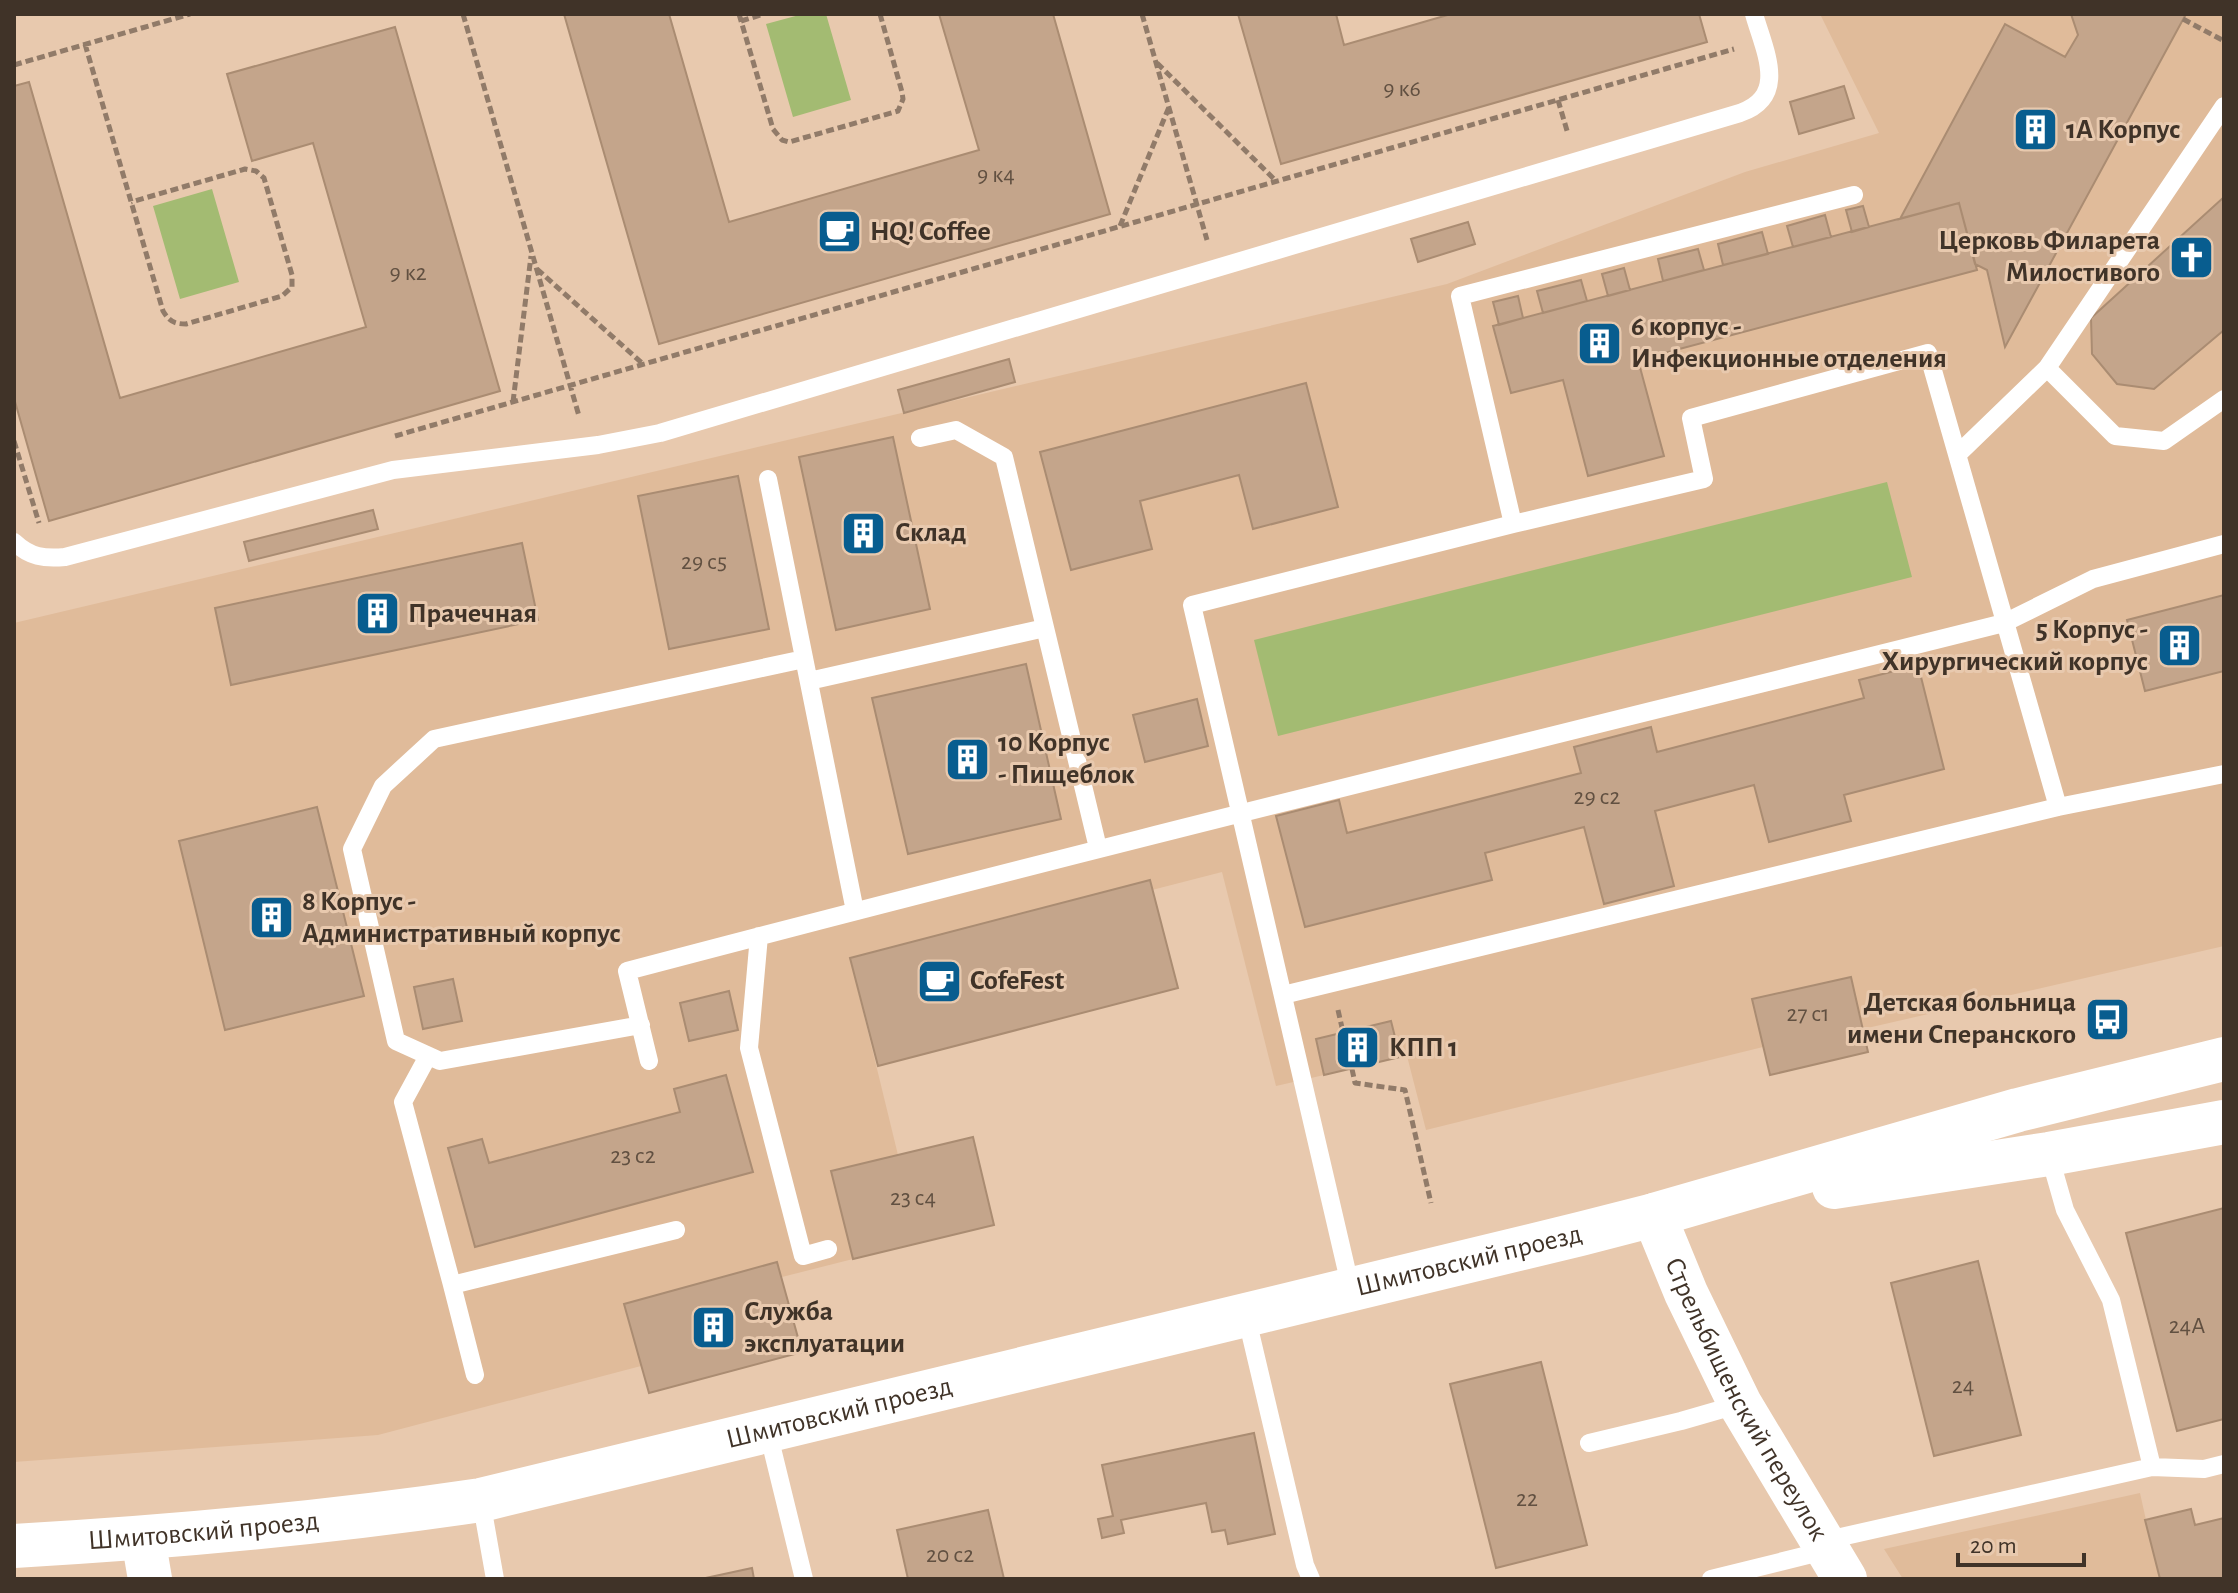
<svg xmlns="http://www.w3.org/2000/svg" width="2238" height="1593" viewBox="0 0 2238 1593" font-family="'Alegreya Sans',sans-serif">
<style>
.built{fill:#e0bb9a}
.green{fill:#a3bb72}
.building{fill:#c4a58b;stroke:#aa8c72;stroke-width:2}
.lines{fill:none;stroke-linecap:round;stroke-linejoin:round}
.path{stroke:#917b69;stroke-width:5;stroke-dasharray:8 4;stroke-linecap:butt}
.service{stroke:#fff;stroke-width:18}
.tertiary{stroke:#fff;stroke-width:44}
.secondary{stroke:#fff;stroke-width:44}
.labels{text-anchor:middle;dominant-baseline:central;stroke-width:6;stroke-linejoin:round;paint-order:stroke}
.number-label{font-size:24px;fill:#615041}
.poi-label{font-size:28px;font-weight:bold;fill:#403328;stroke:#e8c9ae;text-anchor:start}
.street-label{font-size:28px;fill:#403328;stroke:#e8c9ae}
</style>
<rect width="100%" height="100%" fill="#e8c9ae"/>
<!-- built -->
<path class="built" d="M1820 14H2224V946L1863 1029 1850 977 1753 999 1763 1047 1426 1130 1407 1056 1276 1086 1222 872 1152 890 1149 880 850 958 898 1155 832 1171 853 1259 782 1277 777 1263 625 1305 641 1366 378 1435 14 1462V623L1447 284 1745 172 1879 133Z
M2140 1493 2146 1520 2191 1509 2195 1525 2224 1518V1579H1903L1884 1549Z"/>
<!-- green -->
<path class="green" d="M803 14H826L851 100 793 117 766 24Z
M212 189 239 282 180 299 153 206Z
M1887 482 1912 577 1278 736 1254 640Z"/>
<!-- building -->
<path class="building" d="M564 14H669L729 222 979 150 939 14H1053L1110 214 659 344Z
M1238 14H1336L1344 45 1451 14H1699L1707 42 1281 164Z
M2071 14H2186L2005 347 1987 270 1975 264 1959 203 1900 219 2005 24 2065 57 2078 35Z
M395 27 500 391 49 521 14 398V86L29 82 120 398 366 327 313 143 252 161 227 74Z
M1844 86 1854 118 1799 134 1790 102Z
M2224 197V330L2154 389 2117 384 2092 354 2091 318Z
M1959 203 1977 270 1638 360 1664 456 1588 476 1563 380 1511 393 1493 326Z
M1863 206 1869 227 1852 232 1846 210Z
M1825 215 1831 237 1793 247 1787 226Z
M1468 222 1475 244 1418 262 1411 239Z
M1762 232 1768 254 1723 265 1718 244Z
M1698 249 1704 270 1663 281 1658 259Z
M1624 268 1630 290 1608 296 1602 274Z
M1581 280 1587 301 1543 313 1537 291Z
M1518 296 1523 318 1499 325 1493 302Z
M1009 359 1015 382 904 413 898 390Z
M1306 383 1338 507 1253 529 1239 475 1140 501 1152 549 1071 570 1040 452Z
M893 437 930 609 836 630 799 457Z
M738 476 769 629 669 649 638 496Z
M373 510 378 529 249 561 244 542Z
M522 543 538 620 231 685 215 608Z
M2224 595V671L2145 691 2127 620Z
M1026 664 1061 819 908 854 872 698Z
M1918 665 1944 769 1844 795 1851 821 1769 842 1754 785 1655 811 1674 886 1604 904 1584 827 1485 853 1492 880 1305 927 1276 816 1339 800 1347 833 1581 773 1574 747 1651 727 1657 752 1864 698 1859 680Z
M1197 699 1208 746 1145 762 1133 715Z
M317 807 364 996 225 1030 179 841Z
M1150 880 1178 988 878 1066 850 958Z
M1851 977 1868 1052 1770 1075 1752 999Z
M453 979 462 1021 423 1029 414 987Z
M729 991 738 1030 689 1041 680 1003Z
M1391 1021 1400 1057 1324 1075 1316 1039Z
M726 1075 753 1172 475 1247 448 1148 482 1139 489 1163 680 1112 674 1089Z
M973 1137 994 1225 853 1259 831 1171Z
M2224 1208V1419L2177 1431 2126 1233Z
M1978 1261 2021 1435 1934 1456 1891 1283Z
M777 1262 802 1352 649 1393 624 1304Z
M1541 1362 1587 1545 1496 1568 1450 1384Z
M1254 1433 1275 1534 1228 1544 1225 1530 1212 1532 1206 1503 1121 1520 1124 1533 1102 1538 1098 1519 1113 1516 1102 1465Z
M2191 1509 2195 1525 2224 1518V1579H2160L2145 1520Z
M988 1510 1004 1579H908L897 1530Z
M752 1568 754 1579H701Z"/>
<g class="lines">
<!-- path -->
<path class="path" d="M463 14 579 416
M739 14 773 129 782 140 789 142 898 111 903 99 902 92 880 14
M1142 14 1207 240
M2183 19 2224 41
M741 21 764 14
M85 44 163 311C169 321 174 324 186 324L282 296 292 287V275L264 178 256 171 245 169 131 202
M1157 63 1277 182
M14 65 190 14
M1558 100 1568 134
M1120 226 1169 107
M537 269 643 364
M513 402 531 256
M395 436 1734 49
M14 441 39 523
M1338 1010 1343 1032
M1352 1069 1355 1083 1405 1090 1431 1203"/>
<!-- service -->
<path class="service" d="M2047 368 2115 436 2164 441 2224 399
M920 438 956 430 1004 457 1098 848
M1958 454 2047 368 2224 106
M768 479 855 911
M1513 524 1704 479 1691 418 1928 353 2058 807
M14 542C30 557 44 559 65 557L393 470 598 445 660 433 1740 113C1789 96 1764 50 1754 14
M809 681 1045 628
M759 936 749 1048 803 1256 828 1249
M1283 995 2058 807 2224 774
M641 1025 440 1061 396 1041 352 849 383 786 434 739 804 659
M428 1056 403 1102 452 1285 676 1230
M649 1061 627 971C1085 850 1545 738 2004 623L2093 579 2224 544
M2049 1154 2065 1210 2111 1300 2152 1467
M452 1285 475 1375
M1351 1289 1192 605 1513 524 1460 296 1854 195
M1246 1315 1305 1565 1311 1579
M768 1432 804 1579
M1589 1443 1681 1421 1740 1404
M481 1500 495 1579
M1823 1541 2152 1467 2204 1469 2224 1464
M1711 1579 1828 1550"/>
<!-- tertiary -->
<g class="tertiary">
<path id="s1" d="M1654 1215 1686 1293 1740 1404 1845 1579"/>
<path d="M143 1538 150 1579"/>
</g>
<!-- secondary -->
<g class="secondary">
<path d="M1834 1187 2049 1154 2224 1122"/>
<path id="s2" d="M14 1546C171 1537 326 1523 481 1500L1580 1234 1654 1215 2018 1110 2224 1059"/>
</g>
</g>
<!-- icons -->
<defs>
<symbol id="building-square" viewBox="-11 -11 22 22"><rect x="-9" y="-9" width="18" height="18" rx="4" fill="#085d8f" stroke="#e8c9ae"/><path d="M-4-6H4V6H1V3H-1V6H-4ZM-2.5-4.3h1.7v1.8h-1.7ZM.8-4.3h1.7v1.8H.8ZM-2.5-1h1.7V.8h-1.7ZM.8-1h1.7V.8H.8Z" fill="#fff"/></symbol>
<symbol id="cafe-square" viewBox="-11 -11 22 22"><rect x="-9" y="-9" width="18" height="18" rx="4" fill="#085d8f" stroke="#e8c9ae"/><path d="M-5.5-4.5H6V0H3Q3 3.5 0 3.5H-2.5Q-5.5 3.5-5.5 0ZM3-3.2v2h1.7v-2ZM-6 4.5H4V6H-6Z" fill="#fff"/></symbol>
<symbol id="church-square" viewBox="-11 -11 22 22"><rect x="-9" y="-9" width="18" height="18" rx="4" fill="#085d8f" stroke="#e8c9ae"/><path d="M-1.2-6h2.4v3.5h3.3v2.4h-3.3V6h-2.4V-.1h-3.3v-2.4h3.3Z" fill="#fff"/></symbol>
<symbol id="bus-square" viewBox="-11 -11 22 22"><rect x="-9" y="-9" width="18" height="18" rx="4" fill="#085d8f" stroke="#e8c9ae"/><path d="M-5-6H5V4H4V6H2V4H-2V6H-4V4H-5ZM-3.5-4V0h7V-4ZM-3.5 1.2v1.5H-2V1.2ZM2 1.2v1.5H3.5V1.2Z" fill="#fff"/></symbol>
</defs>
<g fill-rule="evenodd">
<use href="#building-square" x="2010" y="104" width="51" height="51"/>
<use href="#cafe-square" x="814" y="206" width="51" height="51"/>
<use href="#church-square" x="2166" y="232" width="51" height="51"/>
<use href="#building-square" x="1574" y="318" width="51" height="51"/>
<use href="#building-square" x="838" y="508" width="51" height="51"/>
<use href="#building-square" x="352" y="588" width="51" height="51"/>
<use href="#building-square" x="2154" y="620" width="51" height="51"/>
<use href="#building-square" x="942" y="734" width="51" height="51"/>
<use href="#building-square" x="246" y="892" width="51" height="51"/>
<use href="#cafe-square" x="914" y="956" width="51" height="51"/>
<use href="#bus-square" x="2082" y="994" width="51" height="51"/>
<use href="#building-square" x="1332" y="1022" width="51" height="51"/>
<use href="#building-square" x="688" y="1302" width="51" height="51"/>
</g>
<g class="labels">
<!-- number labels -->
<g class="number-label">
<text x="1402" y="89">9 к6</text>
<text x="996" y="175">9 к4</text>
<text x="408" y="273">9 к2</text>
<text x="704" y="562">29 с5</text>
<text x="1597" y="797">29 с2</text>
<text x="1808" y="1014">27 с1</text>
<text x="633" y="1156">23 с2</text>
<text x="913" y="1198">23 с4</text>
<text x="2187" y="1326">24А</text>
<text x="1963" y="1386">24</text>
<text x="1527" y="1499">22</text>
<text x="950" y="1555">20 с2</text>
</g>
<!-- poi labels -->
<g class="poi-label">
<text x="2066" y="130">1А Корпус</text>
<text x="870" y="232">HQ! Coffee</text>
<text x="2160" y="241" text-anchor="end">Церковь Филарета<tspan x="2160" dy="32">Милостивого</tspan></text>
<text x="1631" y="327">6 корпус -<tspan x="1631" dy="32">Инфекционные отделения</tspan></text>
<text x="895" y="533">Склад</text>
<text x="408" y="614">Прачечная</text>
<text x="2148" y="630" text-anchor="end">5 Корпус -<tspan x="2148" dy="32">Хирургический корпус</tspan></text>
<text x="998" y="743">10 Корпус<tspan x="998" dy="32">- Пищеблок</tspan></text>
<text x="302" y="902">8 Корпус -<tspan x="302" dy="32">Административный корпус</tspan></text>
<text x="970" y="981">CofeFest</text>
<text x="2076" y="1003" text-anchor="end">Детская больница<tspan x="2076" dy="32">имени Сперанского</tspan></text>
<text x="1389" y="1048">КПП 1</text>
<text x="744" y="1312">Служба<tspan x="744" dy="32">эксплуатации</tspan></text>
</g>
<!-- street labels -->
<g class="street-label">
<text stroke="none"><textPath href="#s2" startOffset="1486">Шмитовский проезд</textPath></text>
<text stroke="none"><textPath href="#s1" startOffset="206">Стрельбищенский переулок</textPath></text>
<text stroke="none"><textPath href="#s2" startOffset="838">Шмитовский проезд</textPath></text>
<text stroke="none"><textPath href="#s2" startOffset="190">Шмитовский проезд</textPath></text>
</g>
</g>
<!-- border -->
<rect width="2238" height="1593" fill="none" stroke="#403328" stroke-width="32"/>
<!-- scale -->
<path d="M1958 1553v12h126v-12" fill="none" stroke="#403328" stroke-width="4"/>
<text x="1970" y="1553" font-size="24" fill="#403328" stroke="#e8c9ae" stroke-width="6" paint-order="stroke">20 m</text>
</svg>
